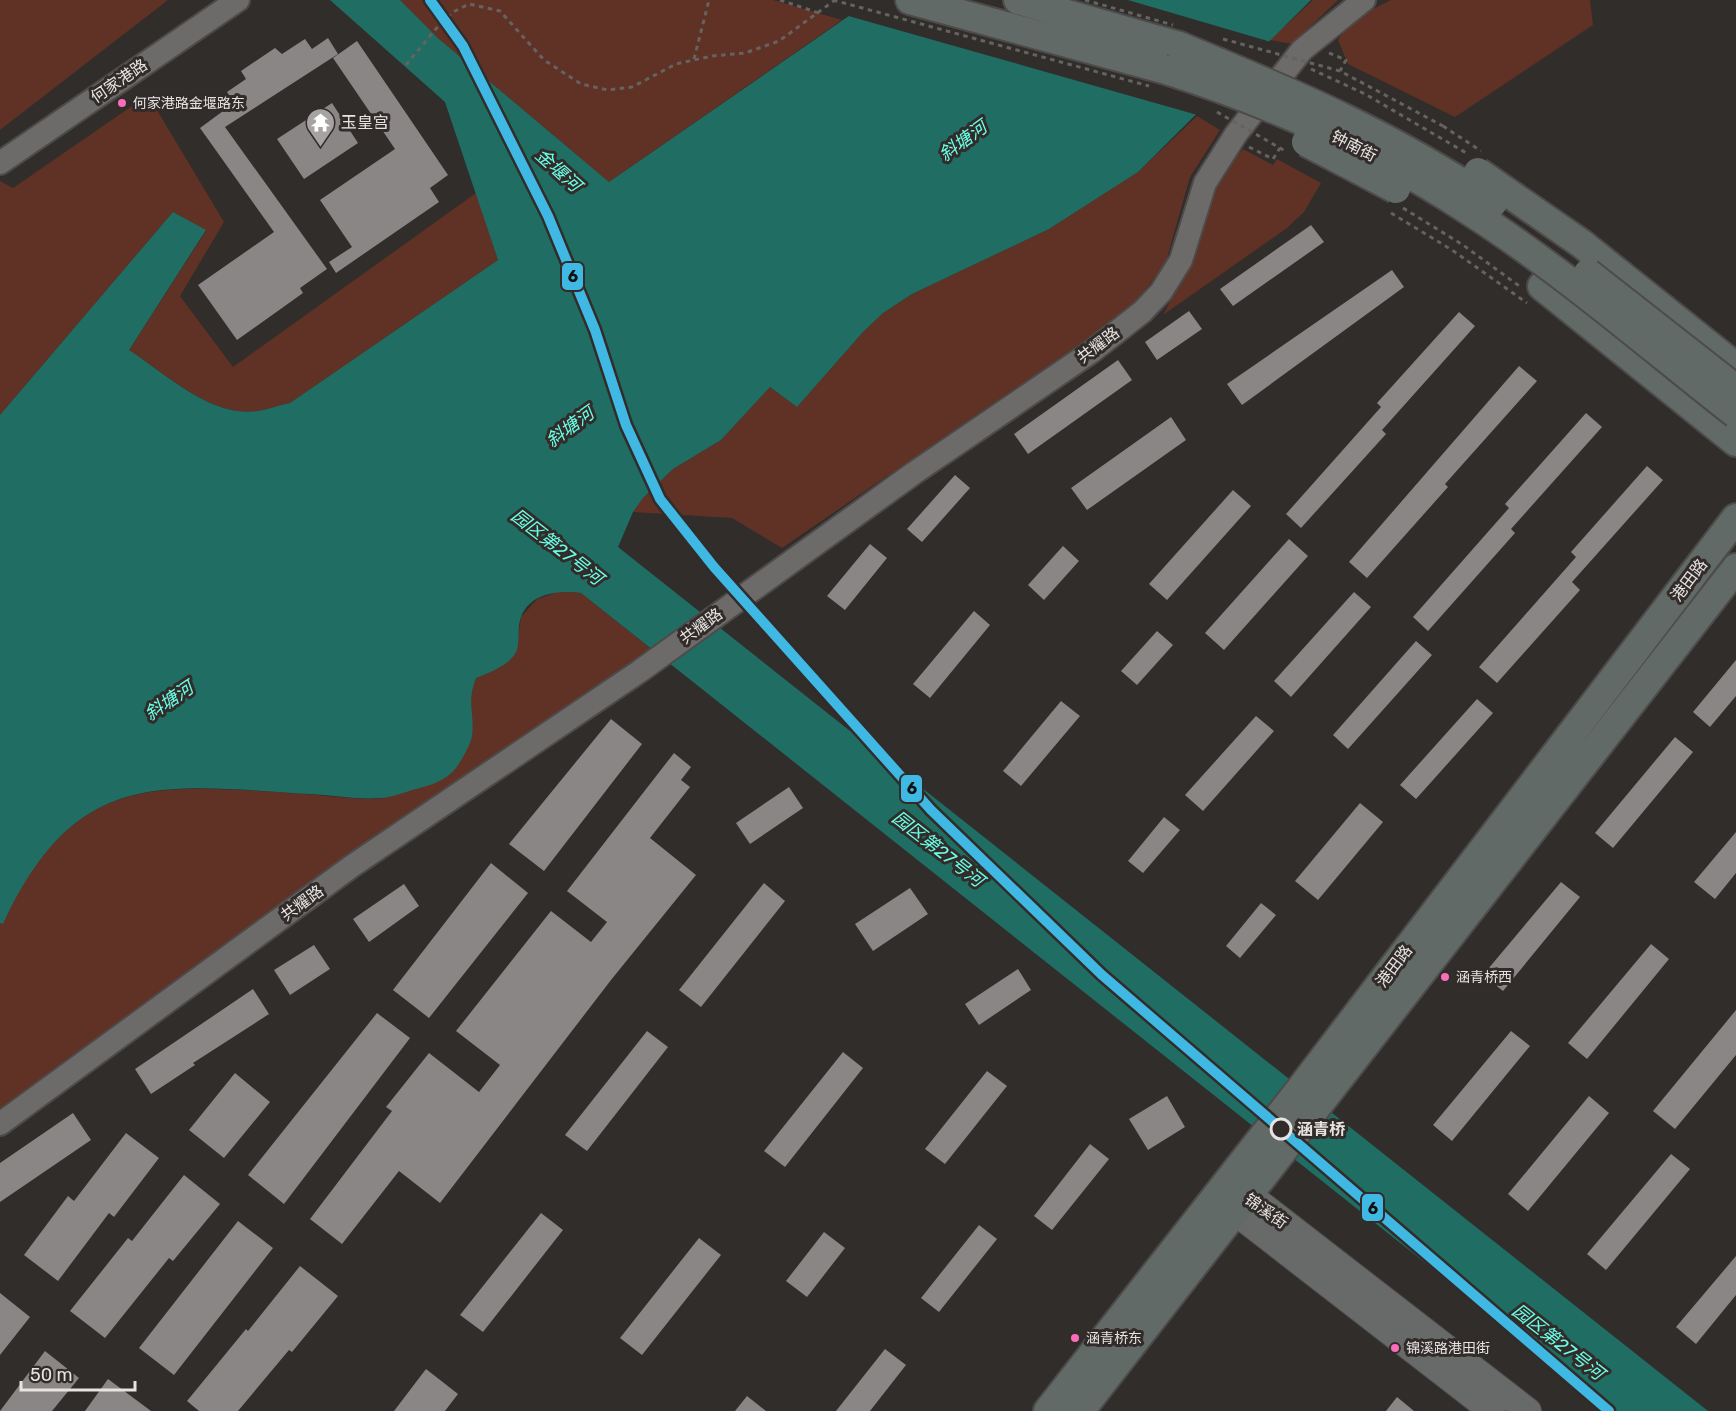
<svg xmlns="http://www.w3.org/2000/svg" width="1736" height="1411" viewBox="0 0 1736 1411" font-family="Rubik,'Noto Sans SC',sans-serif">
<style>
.green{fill:#603125}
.water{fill:#206e63}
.pier{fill:#302d2b}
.building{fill:#898685}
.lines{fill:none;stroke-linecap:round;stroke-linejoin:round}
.tertiary-casing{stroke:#4d4b4a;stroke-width:26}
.secondary-casing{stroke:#4d4b4a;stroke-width:28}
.primary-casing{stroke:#4d4b4a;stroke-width:32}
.path{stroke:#656361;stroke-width:3;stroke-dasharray:4.5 4.5;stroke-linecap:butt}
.tertiary{stroke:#6d6b6a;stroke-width:22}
.secondary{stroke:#686a69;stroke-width:26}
.primary{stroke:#626a68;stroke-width:28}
.primary-bridge-casing{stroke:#4d4b4a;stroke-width:32;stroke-linecap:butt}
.path-bridge{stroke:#656361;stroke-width:3;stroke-dasharray:4.5 4.5;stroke-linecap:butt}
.primary-bridge{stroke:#626a68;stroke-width:28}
.metro-1-casing{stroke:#312c2a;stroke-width:15}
.metro-1{stroke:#3fb9e4;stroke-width:10}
.bus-dot{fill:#fb6dba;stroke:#312c2a;stroke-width:2}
.stop-dot{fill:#312c2a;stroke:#e7e3e2;stroke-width:3}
.labels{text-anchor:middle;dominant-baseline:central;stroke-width:6;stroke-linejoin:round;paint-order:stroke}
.bus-label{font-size:14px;fill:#e7e3e2;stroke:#312c2a;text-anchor:start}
.street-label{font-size:16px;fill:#e7e3e2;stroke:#312c2a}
.poi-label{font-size:16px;fill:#e7e3e2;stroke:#312c2a;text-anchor:start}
.stop-label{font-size:16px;font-weight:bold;fill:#e7e3e2;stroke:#312c2a;text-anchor:start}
.water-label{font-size:18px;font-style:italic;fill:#6affe7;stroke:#312c2a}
.line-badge{stroke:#312c2a;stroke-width:2}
.pale-badge-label{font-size:16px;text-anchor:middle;font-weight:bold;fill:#111}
</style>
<rect width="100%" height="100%" fill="#302d2b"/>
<!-- green -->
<path class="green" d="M0 0H168L0 130Z
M400 0H773L842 20 609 182 439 39Z
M1313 0H1338L1292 44 1270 40Z
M1391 0H1590L1593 25 1455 117 1348 64 1338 40 1353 19Z
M148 95 224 222 180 296 233 367 476 193 498 260 290 403C280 405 269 409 258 411 211 418 166 374 129 350L206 231 173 212 0 415V181L13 188Z
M1197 116 1220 130 1190 177 1165 265 1128 311 782 548 732 518 633 512 643 498 673 469 721 440 770 387 797 407 863 332 883 313 912 294 1049 229 1138 172Z
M1243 149 1273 165 1277 159 1321 183 1304 212 1287 228 1163 315 1180 283 1216 182Z
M561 591 581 593 655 652 0 1122V923H3C75 769 157 785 305 794 320 795 371 801 382 798 389 796 398 787 404 783 427 768 449 752 472 737L469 696 476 678 502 666 516 651 521 617 537 599Z"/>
<!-- water -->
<path class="water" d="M330 0H400L439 39 609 182 872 0H1311L1138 172 1049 229 912 294 883 313 863 332 797 407 770 387 721 440 673 469 643 498 633 512 618 547 1708 1411H1612L581 593C559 590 530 593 521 617 517 627 520 640 517 650 511 665 490 672 476 678 466 705 475 712 472 736 471 744 461 761 456 768 445 782 428 786 412 790 403 793 392 797 382 798 358 800 333 795 309 794 160 785 76 767 3 924L0 923V415L173 212 206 230 129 350C166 374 211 418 258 411 269 409 280 405 290 403L498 260 445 102Z"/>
<!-- pier -->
<path class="pier" d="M866 0H1128L1271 42 1201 116 845 15Z"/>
<!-- building -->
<path class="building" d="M328 38 338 54 225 127 327 269 300 288 303 293 237 340 198 285 274 232 200 128 234 103 227 92 246 79 241 71 275 48 282 54 305 39 312 49Z
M357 41 448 175 430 188 439 202 336 273 329 262 352 247 320 200 395 149 333 58Z
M332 103 358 143 304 179 277 139Z
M1311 225 1324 242 1233 306 1220 289Z
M1392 270 1404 287 1242 405 1227 384Z
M1189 311 1202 329 1157 360 1145 342Z
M1459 312 1475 326 1382 430 1386 434 1301 528 1286 514 1381 407 1377 403Z
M1118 360 1132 380 1028 454 1014 434Z
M1519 366 1537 381 1445 484 1448 487 1367 578 1349 562Z
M1586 413 1602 427 1511 529 1515 533 1428 631 1413 617 1509 508 1505 504Z
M1171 417 1186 440 1087 510 1071 488Z
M1647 466 1663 480 1572 582 1580 590 1497 683 1479 667 1576 557 1571 552Z
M955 475 970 488 922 542 907 529Z
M1233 490 1251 506 1167 600 1149 584Z
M1289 539 1308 556 1224 650 1205 633Z
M870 544 887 558 845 610 827 596Z
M1063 546 1079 561 1044 600 1028 585Z
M1354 592 1371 607 1291 697 1274 681Z
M974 611 990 625 930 698 913 684Z
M1157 631 1173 645 1137 685 1121 671Z
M1416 641 1432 655 1348 749 1333 735Z
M1736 660V696L1710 727 1693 712Z
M1477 699 1493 713 1416 799 1400 785Z
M1061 701 1080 716 1021 786 1003 771Z
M1256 716 1274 731 1203 811 1185 795Z
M611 719 642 744 544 871 509 844Z
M1675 737 1693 752 1613 848 1595 833Z
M674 753 691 767 681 780 690 787 650 838 696 875 611 980 440 1203 399 1171 342 1244 310 1219 392 1111 386 1107 429 1053 479 1092 500 1065 456 1031 551 911 591 942 607 922 567 891Z
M789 787 803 808 750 844 736 823Z
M1360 803 1383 822 1318 900 1295 881Z
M1164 817 1180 830 1143 873 1128 861Z
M1736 832V873L1715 899 1694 882Z
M491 863 528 893 429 1018 393 990Z
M1561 882 1580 897 1503 991 1483 975Z
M764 883 785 901 701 1007 679 990Z
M404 884 419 906 369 942 353 919Z
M910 888 928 914 873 951 855 924Z
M1261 903 1276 915 1240 958 1226 946Z
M1651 944 1669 959 1587 1059 1568 1043Z
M314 945 330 969 290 995 274 970Z
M1018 969 1031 990 979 1025 965 1004Z
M253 989 269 1014 193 1063 195 1065 151 1094 135 1069Z
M1736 1010V1055L1675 1129 1653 1111Z
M377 1013 410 1038 284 1204 248 1175Z
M647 1031 668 1047 587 1151 565 1135Z
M1511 1031 1530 1046 1452 1141 1433 1125Z
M843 1052 863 1068 785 1167 764 1151Z
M987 1071 1007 1086 945 1164 925 1149Z
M235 1073 270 1102 224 1158 189 1130Z
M1167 1096 1185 1127 1148 1150 1129 1119Z
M1589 1096 1609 1113 1528 1211 1508 1194Z
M73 1113 91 1140 0 1202V1163Z
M126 1133 159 1158 114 1217 109 1213 58 1281 24 1255 68 1196 74 1201Z
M1090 1144 1109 1159 1052 1230 1034 1216Z
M1671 1154 1690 1169 1606 1270 1587 1254Z
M184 1175 220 1204 173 1261 169 1258 105 1338 70 1311 128 1238 132 1241Z
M541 1213 563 1230 483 1332 460 1315Z
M238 1221 273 1248 174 1375 139 1348Z
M979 1225 997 1239 939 1312 921 1298Z
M824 1232 845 1248 807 1297 786 1281Z
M699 1238 721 1255 642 1355 620 1338Z
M1736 1256V1295L1696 1344 1676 1327Z
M300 1266 338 1296 292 1352 289 1350 238 1411H199L187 1401 246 1329 248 1331Z
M0 1293 30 1317 0 1355Z
M885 1349 906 1365 870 1411H836Z
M45 1351 79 1378 52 1411H0Z
M426 1369 458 1394 445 1411H394Z
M108 1379 151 1411H85Z
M747 1396 766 1411H735Z
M1397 1397 1414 1411H1386Z"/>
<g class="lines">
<defs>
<path id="tertiary" d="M0 163 238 0
M0 1124 352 866 640 671 914 473 1091 352 1142 312 1161 292 1181 260 1205 183 1236 134 1302 50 1364 0"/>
<path id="secondary" d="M1229 1189 1249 1195 1528 1411
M1226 1193 1235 1212 1492 1411"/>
<path id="primary" d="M910 0 1163 69
M1018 0 1179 46
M1582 244 1736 367
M1542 286 1736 442
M1048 1411 1302 1087 1736 518
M1080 1411 1736 568"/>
</defs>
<!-- tertiary casing -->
<use href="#tertiary" class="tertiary-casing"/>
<!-- secondary casing -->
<use href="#secondary" class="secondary-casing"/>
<!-- primary casing -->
<use href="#primary" class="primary-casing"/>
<!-- path -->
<path class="path" d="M780 0 819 13
M1329 53 1346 60 1340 71
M694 59 709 0
M406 65 440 24 455 11 469 4 500 11 544 60 581 84 608 90 632 87 676 64 712 56 745 53 779 41 835 0
M1311 69 1365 94 1468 154
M1443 126 1481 151
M1249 147 1273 159 1280 148
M1403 208 1463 245 1522 288
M1391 213 1452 250 1527 303"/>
<!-- tertiary -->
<use href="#tertiary" class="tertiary"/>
<!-- secondary -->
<use href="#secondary" class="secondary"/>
<!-- primary -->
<use href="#primary" class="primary"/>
<defs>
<path id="primary-bridge" d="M1179 46C1291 92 1392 135 1493 203
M1163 69C1270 103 1374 148 1468 210 1562 270 1648 345 1736 414
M1306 142 1396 189
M1478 172 1582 244
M1588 273 1736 389"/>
</defs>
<!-- primary-bridge casing -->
<use href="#primary-bridge" class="primary-bridge-casing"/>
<!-- path-bridge -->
<path class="path-bridge" d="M833 0 1149 86
M1085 0 1173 25
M1223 39 1340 71 1443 126
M1217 112 1287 152"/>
<!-- primary-bridge -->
<use href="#primary-bridge" class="primary-bridge"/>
<defs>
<path id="metro-1" d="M430 0 463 46 548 216 595 330 626 425 660 499 714 567 931 810 1102 975 1609 1411"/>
</defs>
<!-- metro-1 casing -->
<use href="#metro-1" class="metro-1-casing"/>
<!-- metro-1 -->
<use href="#metro-1" class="metro-1"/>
</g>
<!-- icons -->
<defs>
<symbol id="temple-pin" viewBox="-11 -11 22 30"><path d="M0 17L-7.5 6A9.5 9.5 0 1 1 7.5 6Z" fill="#a7a3a2" stroke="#312c2a"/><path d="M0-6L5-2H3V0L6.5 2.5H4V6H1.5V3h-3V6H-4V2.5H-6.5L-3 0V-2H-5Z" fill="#fff"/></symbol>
</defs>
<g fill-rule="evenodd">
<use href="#temple-pin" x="304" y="106" width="33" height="45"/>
</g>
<!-- markers -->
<g class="bus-dot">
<circle cx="122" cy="103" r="5"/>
<circle cx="1445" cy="977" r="5"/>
<circle cx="1075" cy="1338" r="5"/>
<circle cx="1395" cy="1348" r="5"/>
</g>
<circle class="stop-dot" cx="1281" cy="1129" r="10"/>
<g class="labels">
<!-- bus labels -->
<g class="bus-label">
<text x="133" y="103">何家港路金堰路东</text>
<text x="1456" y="977">涵青桥西</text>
<text x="1086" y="1338">涵青桥东</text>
<text x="1406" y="1348">锦溪路港田街</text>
</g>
<!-- street labels -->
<g class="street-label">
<text transform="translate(119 81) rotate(-34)">何家港路</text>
<text transform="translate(1354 146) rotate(27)">钟南街</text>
<text transform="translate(1098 345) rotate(-37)">共耀路</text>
<text transform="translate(1689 580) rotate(-53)">港田路</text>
<text transform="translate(701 626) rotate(-36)">共耀路</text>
<text transform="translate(302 903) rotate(-36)">共耀路</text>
<text transform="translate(1394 966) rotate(-53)">港田路</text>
<text transform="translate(1266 1211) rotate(35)">锦溪街</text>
</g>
<!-- poi labels -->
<g class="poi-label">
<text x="341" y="122">玉皇宫</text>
</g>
<!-- stop labels -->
<g class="stop-label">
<text x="1297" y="1129">涵青桥</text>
</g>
<!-- water labels -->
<g class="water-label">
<text transform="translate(963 141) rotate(-36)">斜塘河</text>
<text transform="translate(558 170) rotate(42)">金堰河</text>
<text transform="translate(570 427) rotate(-36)">斜塘河</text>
<text transform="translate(557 547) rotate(38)">园区第27号河</text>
<text transform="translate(169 701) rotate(-34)">斜塘河</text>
<text transform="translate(938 849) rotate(38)">园区第27号河</text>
<text transform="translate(1558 1342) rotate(38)">园区第27号河</text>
</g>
</g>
<g class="line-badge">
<rect x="561" y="262" width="23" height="29" rx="6" fill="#3fb9e4"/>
<rect x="900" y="774" width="23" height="29" rx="6" fill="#3fb9e4"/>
<rect x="1361" y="1193" width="23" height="29" rx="6" fill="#3fb9e4"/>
</g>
<g class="pale-badge-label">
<text x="573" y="282">6</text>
<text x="912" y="794">6</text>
<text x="1373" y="1214">6</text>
</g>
<!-- scale -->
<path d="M21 1381v9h114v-9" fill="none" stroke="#e7e3e2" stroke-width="3"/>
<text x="30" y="1381" font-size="18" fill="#e7e3e2" stroke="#312c2a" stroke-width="4.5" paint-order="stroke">50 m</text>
</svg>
